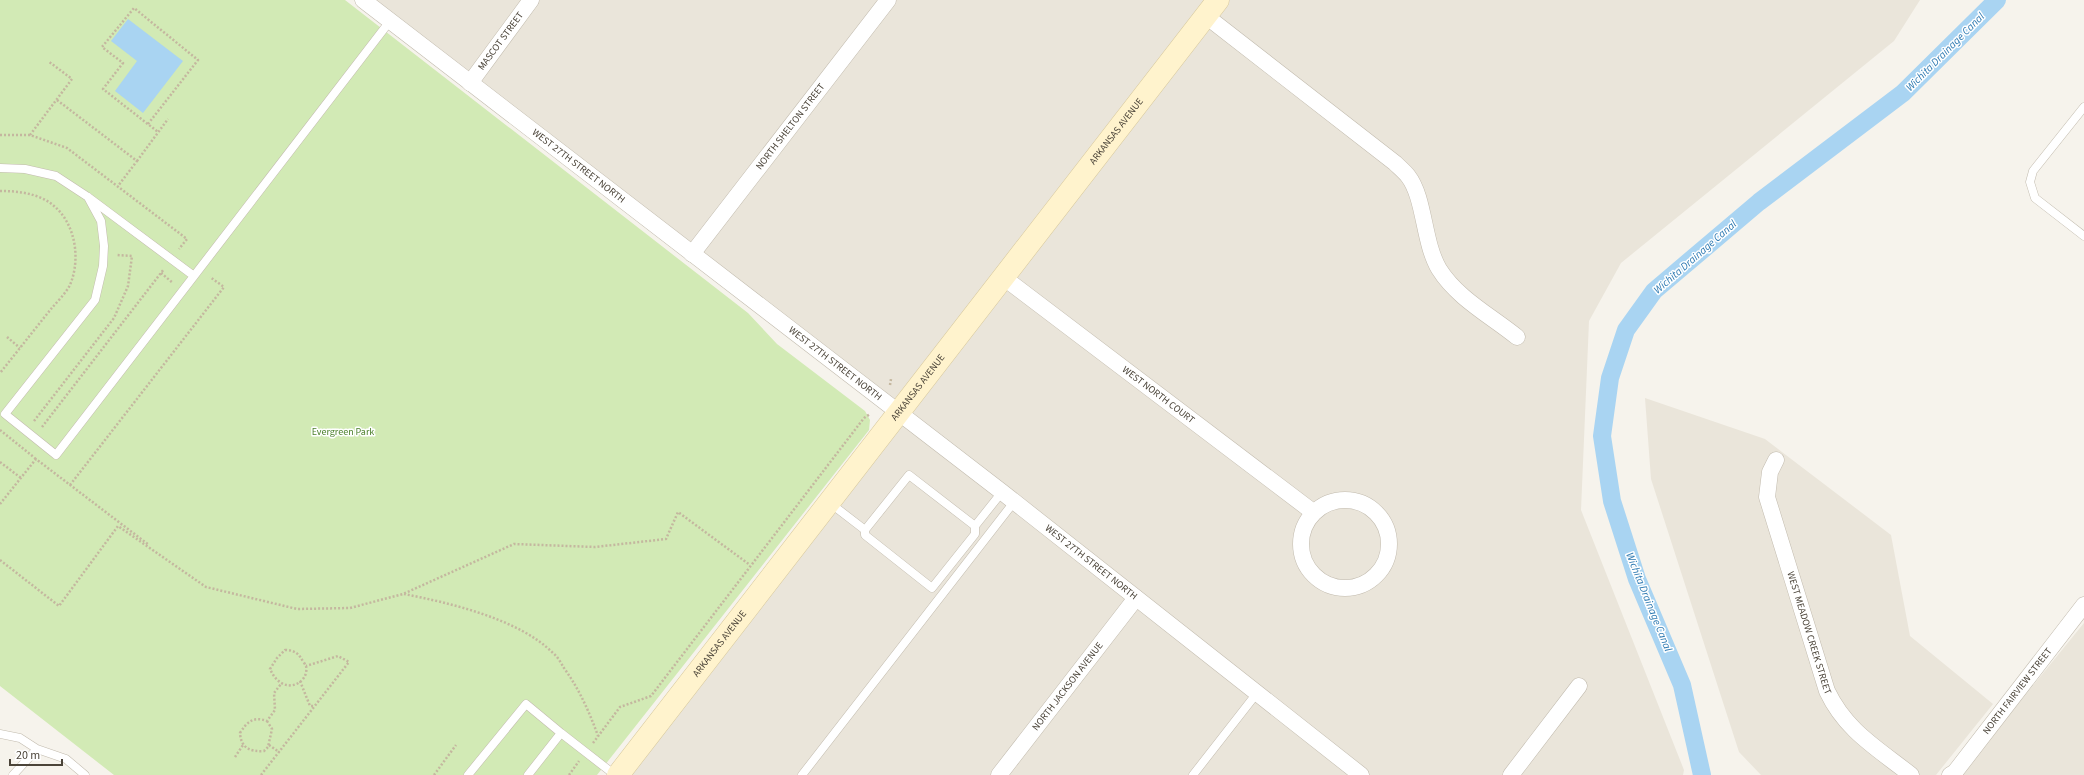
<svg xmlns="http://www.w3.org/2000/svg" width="2084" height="775" viewBox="0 0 2084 775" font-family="'Source Sans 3',sans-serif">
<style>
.residential{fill:#eae5da}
.green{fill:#d2eab5}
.water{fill:#a9d4f2}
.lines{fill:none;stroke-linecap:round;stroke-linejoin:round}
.canal{stroke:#a9d4f2;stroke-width:18}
.lane-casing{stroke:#c2bbae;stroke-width:9}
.street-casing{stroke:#c2bbae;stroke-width:17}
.secondary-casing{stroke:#d6c79b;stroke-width:23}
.path{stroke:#c4b79f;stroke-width:2.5;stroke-dasharray:2 2;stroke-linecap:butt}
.lane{stroke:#fff;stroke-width:8}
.street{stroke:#fff;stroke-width:16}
.secondary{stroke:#fff3cd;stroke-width:22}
.labels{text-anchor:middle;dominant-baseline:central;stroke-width:3;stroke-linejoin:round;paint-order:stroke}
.street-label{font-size:10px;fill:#4b4439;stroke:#fff}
.park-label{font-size:10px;fill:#4a7f2a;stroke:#fff}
.water-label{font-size:11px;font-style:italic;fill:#2e7ab2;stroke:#fff}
</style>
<rect width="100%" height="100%" fill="#f6f3ec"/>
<!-- residential -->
<path class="residential" d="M358 0H1920L1894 41 1621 263 1589 321 1581 510 1684 770 1683 775H618L898 412Z
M1645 398 1765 439 1891 535 1910 636 1993 704 1936 775H1761L1739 752 1651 479Z
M2084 623V775H1960Z"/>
<!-- green -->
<path class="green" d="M0 0H345L748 313 777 344 865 411 870 420 869 430 597 775H114L0 686Z"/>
<!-- water -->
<path class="water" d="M128 19 183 61 143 113 115 91 137 61 111 41Z"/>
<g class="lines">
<!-- canal -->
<path class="canal" d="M1702 775 1682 685 1637 579 1612 501 1602 436 1610 378 1626 330 1654 291 1759 202 1903 93 1997 0"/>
<defs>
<path id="lane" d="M2084 107 2033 171 2030 182 2035 198 2084 236
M0 168 25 169 56 176 88 197 194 276 56 455 5 414 95 300 103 266 104 246 101 221 88 197
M194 276 390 21
M830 503 865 530 909 475 975 526 1002 492
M865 530V535L932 588 975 534V526
M0 734 20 738 37 749
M13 775 37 749 66 759 85 775
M468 775 526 704 561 733
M528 775 561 733 615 775
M802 775 1014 502
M1193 775 1257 693"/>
<g id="street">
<path id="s1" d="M363 0 1002 492 1361 775"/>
<path d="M1206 16 1395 163C1399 167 1404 171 1408 176 1425 198 1423 242 1439 269 1457 298 1491 316 1517 337"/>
<path id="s2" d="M470 83 531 0"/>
<path id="s3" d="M692 254 888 0"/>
<path id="s4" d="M1003 277 1313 512"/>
<path id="s5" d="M1776 460 1770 472 1767 497 1827 691C1846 731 1877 748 1911 775"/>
<circle cx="1345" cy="544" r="44"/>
<path id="s6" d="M999 775 1136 598"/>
<path d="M1511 775 1579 686"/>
<path id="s7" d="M1950 775 1955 772 2084 605"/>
</g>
<g id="secondary">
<path id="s8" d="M618 775 1218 0"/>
</g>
</defs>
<!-- lane casing -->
<use href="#lane" class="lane-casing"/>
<!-- street casing -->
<use href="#street" class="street-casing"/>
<!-- secondary casing -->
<use href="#secondary" class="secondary-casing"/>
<!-- path -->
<path class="path" d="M57 100 137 161 118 186
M148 124 198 60 134 8 102 47 123 63 103 89 158 132
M0 135H30L67 148 187 239 179 249
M30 135 72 79 48 61
M137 161 168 119
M0 191C13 191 26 192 39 197 73 210 83 254 70 285 66 293 57 302 51 309 34 330 17 352 0 373
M161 273 173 283
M7 337 20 348
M890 385 891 379
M34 421 114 318 128 286 132 256 116 255
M42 427 164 269
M0 430 36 459
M0 462 21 478
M70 485 224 287 210 277
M0 504 36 459 149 545
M0 560 59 606 118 526 206 587 297 609 350 608 403 594 514 544 595 547 666 539 678 512 750 565
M404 594C450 603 519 619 553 653 558 657 561 663 564 668 579 689 589 711 598 736
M285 650C292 650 297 652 301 658 302 660 305 664 306 666 310 683 283 698 270 669L277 658Z
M300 681 310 706H314
M267 721 272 729 268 747 264 751C250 752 241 748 240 733 247 722 253 716 267 721L275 710 274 693 281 684
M593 743 620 707 651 696 864 418 870 414
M269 745 279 752
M235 757 243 745
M261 775 349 662 338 656 306 666
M434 775 456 745
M569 775 579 761"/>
<!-- lane -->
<use href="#lane" class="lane"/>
<!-- street -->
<use href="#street" class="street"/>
<!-- secondary -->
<use href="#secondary" class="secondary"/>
</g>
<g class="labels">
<!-- street labels -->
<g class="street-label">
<text stroke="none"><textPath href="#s2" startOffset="52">MASCOT STREET</textPath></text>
<text stroke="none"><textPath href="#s3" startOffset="161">NORTH SHELTON STREET</textPath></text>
<text stroke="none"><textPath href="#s8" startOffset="814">ARKANSAS AVENUE</textPath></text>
<text stroke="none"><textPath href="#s1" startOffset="272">WEST 27TH STREET NORTH</textPath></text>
<text stroke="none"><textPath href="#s1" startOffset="596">WEST 27TH STREET NORTH</textPath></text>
<text stroke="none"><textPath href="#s8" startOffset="490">ARKANSAS AVENUE</textPath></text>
<text stroke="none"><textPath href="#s4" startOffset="195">WEST NORTH COURT</textPath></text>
<text stroke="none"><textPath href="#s1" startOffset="920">WEST 27TH STREET NORTH</textPath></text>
<text stroke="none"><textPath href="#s5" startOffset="181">WEST MEADOW CREEK STREET</textPath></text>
<text stroke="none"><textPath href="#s8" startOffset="166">ARKANSAS AVENUE</textPath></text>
<text stroke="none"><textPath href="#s6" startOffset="112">NORTH JACKSON AVENUE</textPath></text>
<text stroke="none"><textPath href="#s7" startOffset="108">NORTH FAIRVIEW STREET</textPath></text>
</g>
<!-- park labels -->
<g class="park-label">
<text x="343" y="432">Evergreen Park</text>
</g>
<!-- water labels -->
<g class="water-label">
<text transform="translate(1945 52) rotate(-45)">Wichita Drainage Canal</text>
<text transform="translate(1695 257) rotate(-41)">Wichita Drainage Canal</text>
<text transform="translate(1649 602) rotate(68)">Wichita Drainage Canal</text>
</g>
</g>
<!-- scale -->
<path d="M10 759v6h52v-6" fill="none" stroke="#4b4439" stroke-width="2"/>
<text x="16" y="759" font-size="12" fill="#4b4439" stroke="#ffffff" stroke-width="3" paint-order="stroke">20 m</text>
</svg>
